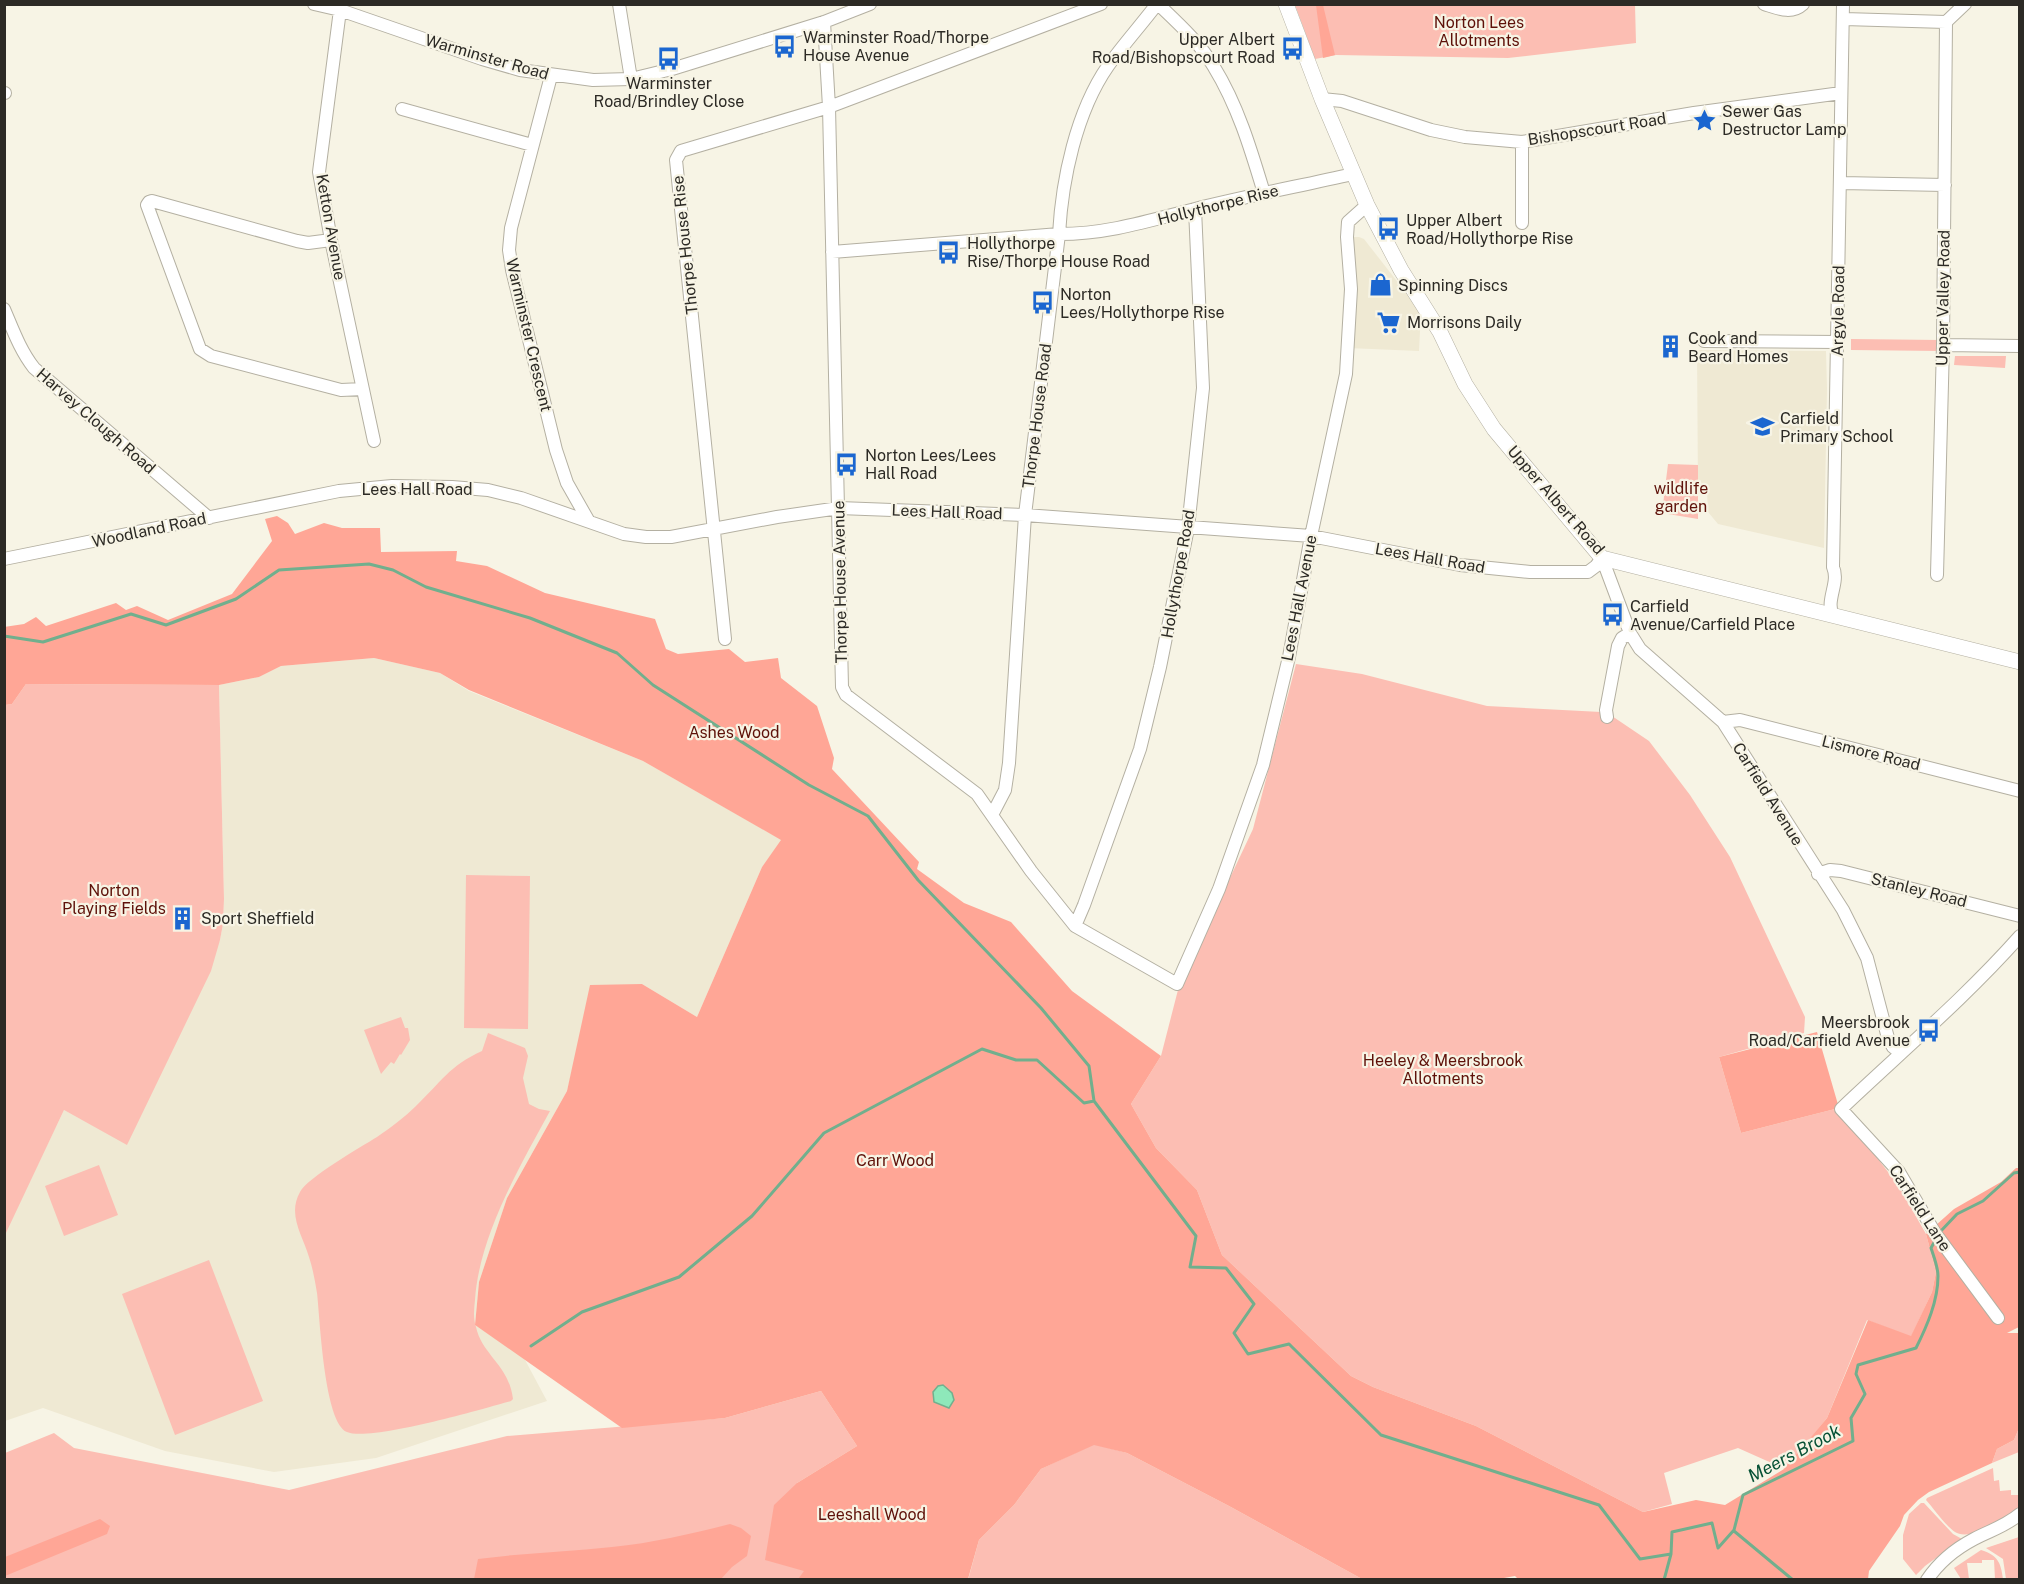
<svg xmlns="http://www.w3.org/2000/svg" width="2024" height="1584" viewBox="0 0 2024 1584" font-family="'Public Sans',sans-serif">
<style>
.built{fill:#efe9d3}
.green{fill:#fcbeb3}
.forest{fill:#ffa696}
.water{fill:#8ee8ba;stroke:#71af8d;stroke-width:1.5}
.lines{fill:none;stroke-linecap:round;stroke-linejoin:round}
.stream{stroke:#71af8d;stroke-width:3}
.minor-casing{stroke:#b4b0a2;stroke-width:14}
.tertiary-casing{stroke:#b4b0a2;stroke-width:16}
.minor{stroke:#fff;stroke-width:12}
.tertiary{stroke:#fff;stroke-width:15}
.labels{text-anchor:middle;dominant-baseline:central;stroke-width:4.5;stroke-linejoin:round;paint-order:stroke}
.park-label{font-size:16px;fill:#5e1109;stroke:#f7f4e5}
.poi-label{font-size:16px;fill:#2c2a25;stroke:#f7f4e5;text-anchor:start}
.street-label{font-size:16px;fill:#2c2a25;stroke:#f7f4e5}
.water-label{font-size:18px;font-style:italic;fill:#065135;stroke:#f7f4e5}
</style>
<rect width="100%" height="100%" fill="#f7f4e5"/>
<!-- built -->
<path class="built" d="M1347 237H1359L1364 239 1421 312 1419 351 1348 348Z
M1697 350 1826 351 1827 389 1824 548 1718 524 1708 512 1707 491H1698Z
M374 658 440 673 469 691 643 761 782 840 762 867 697 1017 642 984 579 1042 567 1091 507 1198 479 1282 475 1325 524 1358 547 1401 376 1458 274 1472 165 1451 43 1408 5 1421 4 1235 64 1110 127 1144 220 940 223 924 224 899 219 685 259 677 281 666Z"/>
<!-- green -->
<path class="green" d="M1295 5H1635L1636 43 1508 58 1336 55 1315 59Z
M1851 339 1940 340V351L1851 350Z
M1955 356H2006L2005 368 1954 365Z
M1668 464 1698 465V519L1662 513Z
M1296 664 1362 674 1487 706 1601 712 1609 714 1649 741 1690 795 1730 857 1805 1017 1804 1033 1719 1057 1741 1133 1839 1108 1898 1185 1926 1234 1936 1272 1932 1292 1911 1337 1867 1320 1827 1418 1785 1469 1738 1448 1664 1473 1672 1504 1643 1512 1476 1426 1373 1387 1351 1376 1222 1255 1197 1190 1156 1148 1131 1104 1161 1056 1179 986 1253 829Z
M26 684 219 685 224 899 223 924 220 940 211 971 127 1145 64 1110 5 1235V705L12 704Z
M466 875 530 876 528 1029 464 1028Z
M401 1017 405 1028H408L410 1040 401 1055 400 1054 394 1064 391 1062 381 1074 364 1030Z
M488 1033 525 1048 528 1056 523 1078 529 1104 539 1109 550 1111C520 1166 479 1236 475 1300 474 1309 473 1318 476 1327 482 1355 509 1365 513 1399L511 1401C483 1409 369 1442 347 1432 324 1423 320 1318 317 1293 315 1281 313 1269 309 1257 303 1236 287 1215 300 1192 307 1178 361 1147 377 1137 390 1128 405 1117 416 1106 441 1082 449 1066 482 1051Z
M99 1165 118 1215 64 1236 45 1186Z
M209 1260 263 1401 175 1435 122 1294Z
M821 1391 857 1446 797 1483 805 1571 798 1579 5 1580V1453L54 1433 74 1448 289 1490 507 1436 725 1418Z
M2019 1428V1452L1992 1463 1997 1449 2014 1440Z
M1094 1444 1127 1453 1229 1506 1362 1579 968 1580 979 1540 1014 1505 1041 1469Z
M1993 1468 1994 1481 1999 1480 2000 1491 2011 1490V1495H2019V1508C2008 1518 1970 1542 1955 1532 1946 1526 1934 1509 1926 1500L1927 1498Z
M1921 1503H1924L1953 1534 1962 1539 1925 1566 1916 1575 1903 1559V1535L1909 1514Z
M2019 1537V1579H2006L2003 1559 1986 1548Z
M1981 1550C1998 1555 2001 1563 2003 1579H1995L1994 1560H1982V1563H1967L1969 1579H1961L1954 1568Z"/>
<!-- forest -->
<path class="forest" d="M1316 5H1323L1335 55 1323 58Z
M277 516 288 523 295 534 324 523 342 528H380L381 552 457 551 456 561 487 566 545 593 655 619 666 649 678 654 729 649 745 662 778 658 781 678 817 706 834 758 832 769 919 862 917 869 964 903 1011 922 1072 991 1161 1056 1131 1104 1156 1148 1197 1190 1222 1255 1351 1376 1373 1387 1476 1426 1643 1512 1696 1500 1725 1505 1784 1469 1827 1418 1868 1320 1911 1336 1932 1292 1936 1272 1926 1234 1954 1209 2001 1182 2016 1168H2019V1327L2007 1333H2019V1428L2014 1440 1997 1449 1992 1463 1929 1492 1918 1500 1904 1515 1900 1526 1869 1571 1868 1579 1519 1580 1515 1576 1493 1580 1362 1579 1229 1506 1127 1453 1094 1445 1041 1469 1014 1505 979 1540 968 1579H798L804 1571 765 1560 774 1505 797 1483 857 1446 821 1391 725 1418 622 1428 475 1325 479 1282 507 1198 567 1091 590 985 642 984 697 1017 762 867 781 840 643 761 469 690 440 673 374 658 281 666 259 677 219 685 26 684 12 704 5 705 4 627 24 624 36 617 46 626 116 603 126 610 137 606 168 620 232 594 272 541 265 519Z
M1817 1032 1839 1108 1741 1133 1719 1057Z
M100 1519 110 1526 107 1534 5 1576V1557Z
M730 1524 741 1528 751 1536 747 1556 732 1567 721 1579H474L478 1559C522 1553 567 1552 612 1547 652 1543 691 1534 730 1524Z"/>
<!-- water -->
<path class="water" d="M943 1385 952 1393 954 1400 949 1408 934 1402 933 1392 938 1386Z"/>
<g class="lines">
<!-- stream -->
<path class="stream" d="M4 636 43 642 131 614 166 625 236 599 279 570 369 564 393 570 426 587 530 618 617 653 653 685 809 785 868 816 918 880 1041 1008 1089 1066 1094 1101 1196 1236 1190 1267 1226 1268 1254 1304 1234 1333 1248 1354 1289 1344 1381 1435 1599 1505 1640 1559 1671 1554
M1939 1233 1957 1214 1983 1201 2014 1173 2020 1172
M531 1346 582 1312 679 1277 752 1216 824 1133 982 1049 1016 1060H1037L1084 1103 1094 1101
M1734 1531 1793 1580
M1664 1580 1671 1554 1672 1532 1712 1523 1718 1548 1734 1530 1743 1495 1853 1441 1851 1418 1865 1394 1856 1374 1858 1365 1916 1348C1927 1326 1938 1301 1938 1276 1938 1267 1934 1257 1931 1248L1936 1239"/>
<defs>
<path id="minor" d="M314 4 340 10 482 59 520 70 593 80 631 79 672 69 824 22 870 4
M619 4 631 79
M1158 4C1179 24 1200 43 1214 67 1238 106 1251 150 1264 193
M1764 4C1777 8 1791 15 1803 4
M340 10 319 172 331 240 374 441
M1844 19 1946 22
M824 22 829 107 842 687 846 695 977 794 1031 871 1075 926 1177 984 1219 889 1263 765 1289 657 1311 536 1346 374 1351 289 1347 237 1348 222 1367 205
M1946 22 1965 4
M551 76 511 228 509 250 512 270 556 450 567 483 588 520
M4 93H5
M1322 99 1342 101 1431 130 1465 137 1522 142 1694 113 1841 93
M402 109 532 145
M1522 142V223
M1841 183 1945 185
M331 240 308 243 297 241 152 201 149 202 147 205 200 349 211 356 341 390 363 389
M832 252 1059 234C1107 234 1148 221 1195 209 1247 196 1300 186 1353 174
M4 309C13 330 20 350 34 368L209 518
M1704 341 1838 342
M1943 345 2020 346
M1602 558 1630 633 1640 649 1723 722 1843 910 1867 958 1888 1038 1893 1047 1900 1053
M4 559 339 491 392 486 452 487 488 490 521 498 624 534 646 537H671L777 517 839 508 1025 515 1311 536 1460 565 1530 572H1588L1596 566 1602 558
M1937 575 1943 345 1946 22
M1833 616C1825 600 1840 583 1833 567L1843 4
M725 639 676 160 681 151 829 107 1101 4
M1607 717 1606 710 1618 646 1622 638 1630 633
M1723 722 1740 720 2020 791
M992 815 1005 790 1009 763 1025 515 1059 234C1062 180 1076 112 1108 66 1123 45 1141 25 1157 4
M1818 874 1830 870 1841 871 2020 916
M1075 926 1084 905 1140 749 1160 667 1188 528 1203 388 1195 209
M1998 1318 1935 1233 1899 1172 1841 1109C1901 1052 1965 998 2020 936
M1927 1580C1939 1562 1955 1549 1974 1539 1991 1530 2004 1527 2020 1514"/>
<path id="tertiary" d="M1286 4 1322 99 1367 205 1401 270 1440 332 1465 384 1494 429 1602 558 2020 662"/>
</defs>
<!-- minor casing -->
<use href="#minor" class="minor-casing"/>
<!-- tertiary casing -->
<use href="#tertiary" class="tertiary-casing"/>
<!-- minor -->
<use href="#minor" class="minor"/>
<!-- tertiary -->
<use href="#tertiary" class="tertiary"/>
</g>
<!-- icons -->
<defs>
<symbol id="bus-bare" viewBox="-9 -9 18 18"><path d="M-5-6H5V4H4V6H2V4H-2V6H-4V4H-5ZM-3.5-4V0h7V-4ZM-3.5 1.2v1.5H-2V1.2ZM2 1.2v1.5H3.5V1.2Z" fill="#1b66d0" stroke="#f7f4e5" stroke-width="2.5" paint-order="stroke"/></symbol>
<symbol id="sight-bare" viewBox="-9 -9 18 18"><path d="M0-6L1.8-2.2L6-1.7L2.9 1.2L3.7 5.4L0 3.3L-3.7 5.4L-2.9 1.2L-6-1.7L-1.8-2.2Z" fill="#1b66d0" stroke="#f7f4e5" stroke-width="2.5" paint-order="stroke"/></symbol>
<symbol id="shop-bare" viewBox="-9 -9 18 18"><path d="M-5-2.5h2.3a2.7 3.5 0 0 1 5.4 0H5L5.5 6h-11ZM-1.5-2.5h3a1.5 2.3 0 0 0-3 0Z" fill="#1b66d0" stroke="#f7f4e5" stroke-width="2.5" paint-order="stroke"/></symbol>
<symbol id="supermarket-bare" viewBox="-9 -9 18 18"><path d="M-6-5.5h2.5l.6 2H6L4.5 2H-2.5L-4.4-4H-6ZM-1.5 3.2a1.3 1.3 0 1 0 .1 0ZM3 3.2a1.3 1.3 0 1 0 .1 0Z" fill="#1b66d0" stroke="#f7f4e5" stroke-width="2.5" paint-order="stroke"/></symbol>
<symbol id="building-bare" viewBox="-9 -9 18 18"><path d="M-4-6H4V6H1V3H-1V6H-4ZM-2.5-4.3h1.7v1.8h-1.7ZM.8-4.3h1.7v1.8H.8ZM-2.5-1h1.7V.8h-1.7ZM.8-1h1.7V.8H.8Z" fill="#1b66d0" stroke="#f7f4e5" stroke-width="2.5" paint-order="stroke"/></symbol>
<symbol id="school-bare" viewBox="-9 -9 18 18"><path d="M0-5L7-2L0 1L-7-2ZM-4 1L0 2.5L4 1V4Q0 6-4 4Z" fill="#1b66d0" stroke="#f7f4e5" stroke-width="2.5" paint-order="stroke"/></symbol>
</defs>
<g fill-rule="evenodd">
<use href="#bus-bare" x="768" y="30" width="33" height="33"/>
<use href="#bus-bare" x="1276" y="32" width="33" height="33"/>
<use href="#bus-bare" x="652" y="42" width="33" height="33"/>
<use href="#sight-bare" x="1688" y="104" width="33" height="33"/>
<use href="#bus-bare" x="1372" y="212" width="33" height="33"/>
<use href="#bus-bare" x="932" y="236" width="33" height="33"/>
<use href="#shop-bare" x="1364" y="268" width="33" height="33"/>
<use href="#bus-bare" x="1026" y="286" width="33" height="33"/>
<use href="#supermarket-bare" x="1372" y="306" width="33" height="33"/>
<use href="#building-bare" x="1654" y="330" width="33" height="33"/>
<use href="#school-bare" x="1746" y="410" width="33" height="33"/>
<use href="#bus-bare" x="830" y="448" width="33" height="33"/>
<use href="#bus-bare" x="1596" y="598" width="33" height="33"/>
<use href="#building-bare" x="166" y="902" width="33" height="33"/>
<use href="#bus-bare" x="1912" y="1014" width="33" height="33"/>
</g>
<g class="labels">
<!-- park labels -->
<g class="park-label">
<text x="1479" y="22">Norton Lees<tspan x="1479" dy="18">Allotments</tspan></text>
<text x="1681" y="488">wildlife<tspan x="1681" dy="18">garden</tspan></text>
<text x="734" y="732">Ashes Wood</text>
<text x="114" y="890">Norton<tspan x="114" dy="18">Playing Fields</tspan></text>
<text x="1443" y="1060">Heeley &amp; Meersbrook<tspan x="1443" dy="18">Allotments</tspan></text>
<text x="895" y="1160">Carr Wood</text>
<text x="872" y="1514">Leeshall Wood</text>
</g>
<!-- poi labels -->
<g class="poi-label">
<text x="803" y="37">Warminster Road/Thorpe<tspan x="803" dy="18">House Avenue</tspan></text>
<text x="1275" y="39" text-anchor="end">Upper Albert<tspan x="1275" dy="18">Road/Bishopscourt Road</tspan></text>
<text x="669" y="83" text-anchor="middle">Warminster<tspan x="669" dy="18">Road/Brindley Close</tspan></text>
<text x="1722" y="111">Sewer Gas<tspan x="1722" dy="18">Destructor Lamp</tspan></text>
<text x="1406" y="220">Upper Albert<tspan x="1406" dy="18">Road/Hollythorpe Rise</tspan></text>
<text x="967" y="243">Hollythorpe<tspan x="967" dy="18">Rise/Thorpe House Road</tspan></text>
<text x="1398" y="285">Spinning Discs</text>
<text x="1060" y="294">Norton<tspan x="1060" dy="18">Lees/Hollythorpe Rise</tspan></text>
<text x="1407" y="322">Morrisons Daily</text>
<text x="1688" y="338">Cook and<tspan x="1688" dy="18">Beard Homes</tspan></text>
<text x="1780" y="418">Carfield<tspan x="1780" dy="18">Primary School</tspan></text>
<text x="865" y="455">Norton Lees/Lees<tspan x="865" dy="18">Hall Road</tspan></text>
<text x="1630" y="606">Carfield<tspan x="1630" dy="18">Avenue/Carfield Place</tspan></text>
<text x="201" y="918">Sport Sheffield</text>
<text x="1910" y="1022" text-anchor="end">Meersbrook<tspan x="1910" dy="18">Road/Carfield Avenue</tspan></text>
</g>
<!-- street labels -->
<g class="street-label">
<text transform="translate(487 57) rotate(16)">Warminster Road</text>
<text transform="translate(1597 129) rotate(-9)">Bishopscourt Road</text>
<text transform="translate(1218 205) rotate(-14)">Hollythorpe Rise</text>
<text transform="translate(331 227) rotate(80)">Ketton Avenue</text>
<text transform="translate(685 245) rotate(-96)">Thorpe House Rise</text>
<text transform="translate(1943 298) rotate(-89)">Upper Valley Road</text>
<text transform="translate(1838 311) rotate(-89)">Argyle Road</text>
<text transform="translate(529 335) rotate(77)">Warminster Crescent</text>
<text transform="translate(1037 416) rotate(-83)">Thorpe House Road</text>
<text transform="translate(96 421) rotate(41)">Harvey Clough Road</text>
<text x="417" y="489">Lees Hall Road</text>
<text transform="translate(1556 500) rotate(49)">Upper Albert Road</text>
<text transform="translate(947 512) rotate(2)">Lees Hall Road</text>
<text transform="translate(149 530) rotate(-12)">Woodland Road</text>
<text transform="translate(1430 558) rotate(10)">Lees Hall Road</text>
<text transform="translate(1178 574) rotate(-80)">Hollythorpe Road</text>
<text transform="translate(840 582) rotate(-91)">Thorpe House Avenue</text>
<text transform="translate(1299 598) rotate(-79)">Lees Hall Avenue</text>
<text transform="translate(1871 753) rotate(14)">Lismore Road</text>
<text transform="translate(1768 794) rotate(58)">Carfield Avenue</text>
<text transform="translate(1919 890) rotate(14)">Stanley Road</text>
<text transform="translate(1920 1208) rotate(57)">Carfield Lane</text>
</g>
<!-- water labels -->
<g class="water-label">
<text transform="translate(1794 1453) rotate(-28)">Meers Brook</text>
</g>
</g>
<!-- border -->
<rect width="2024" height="1584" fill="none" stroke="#2c2a25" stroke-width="12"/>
</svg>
